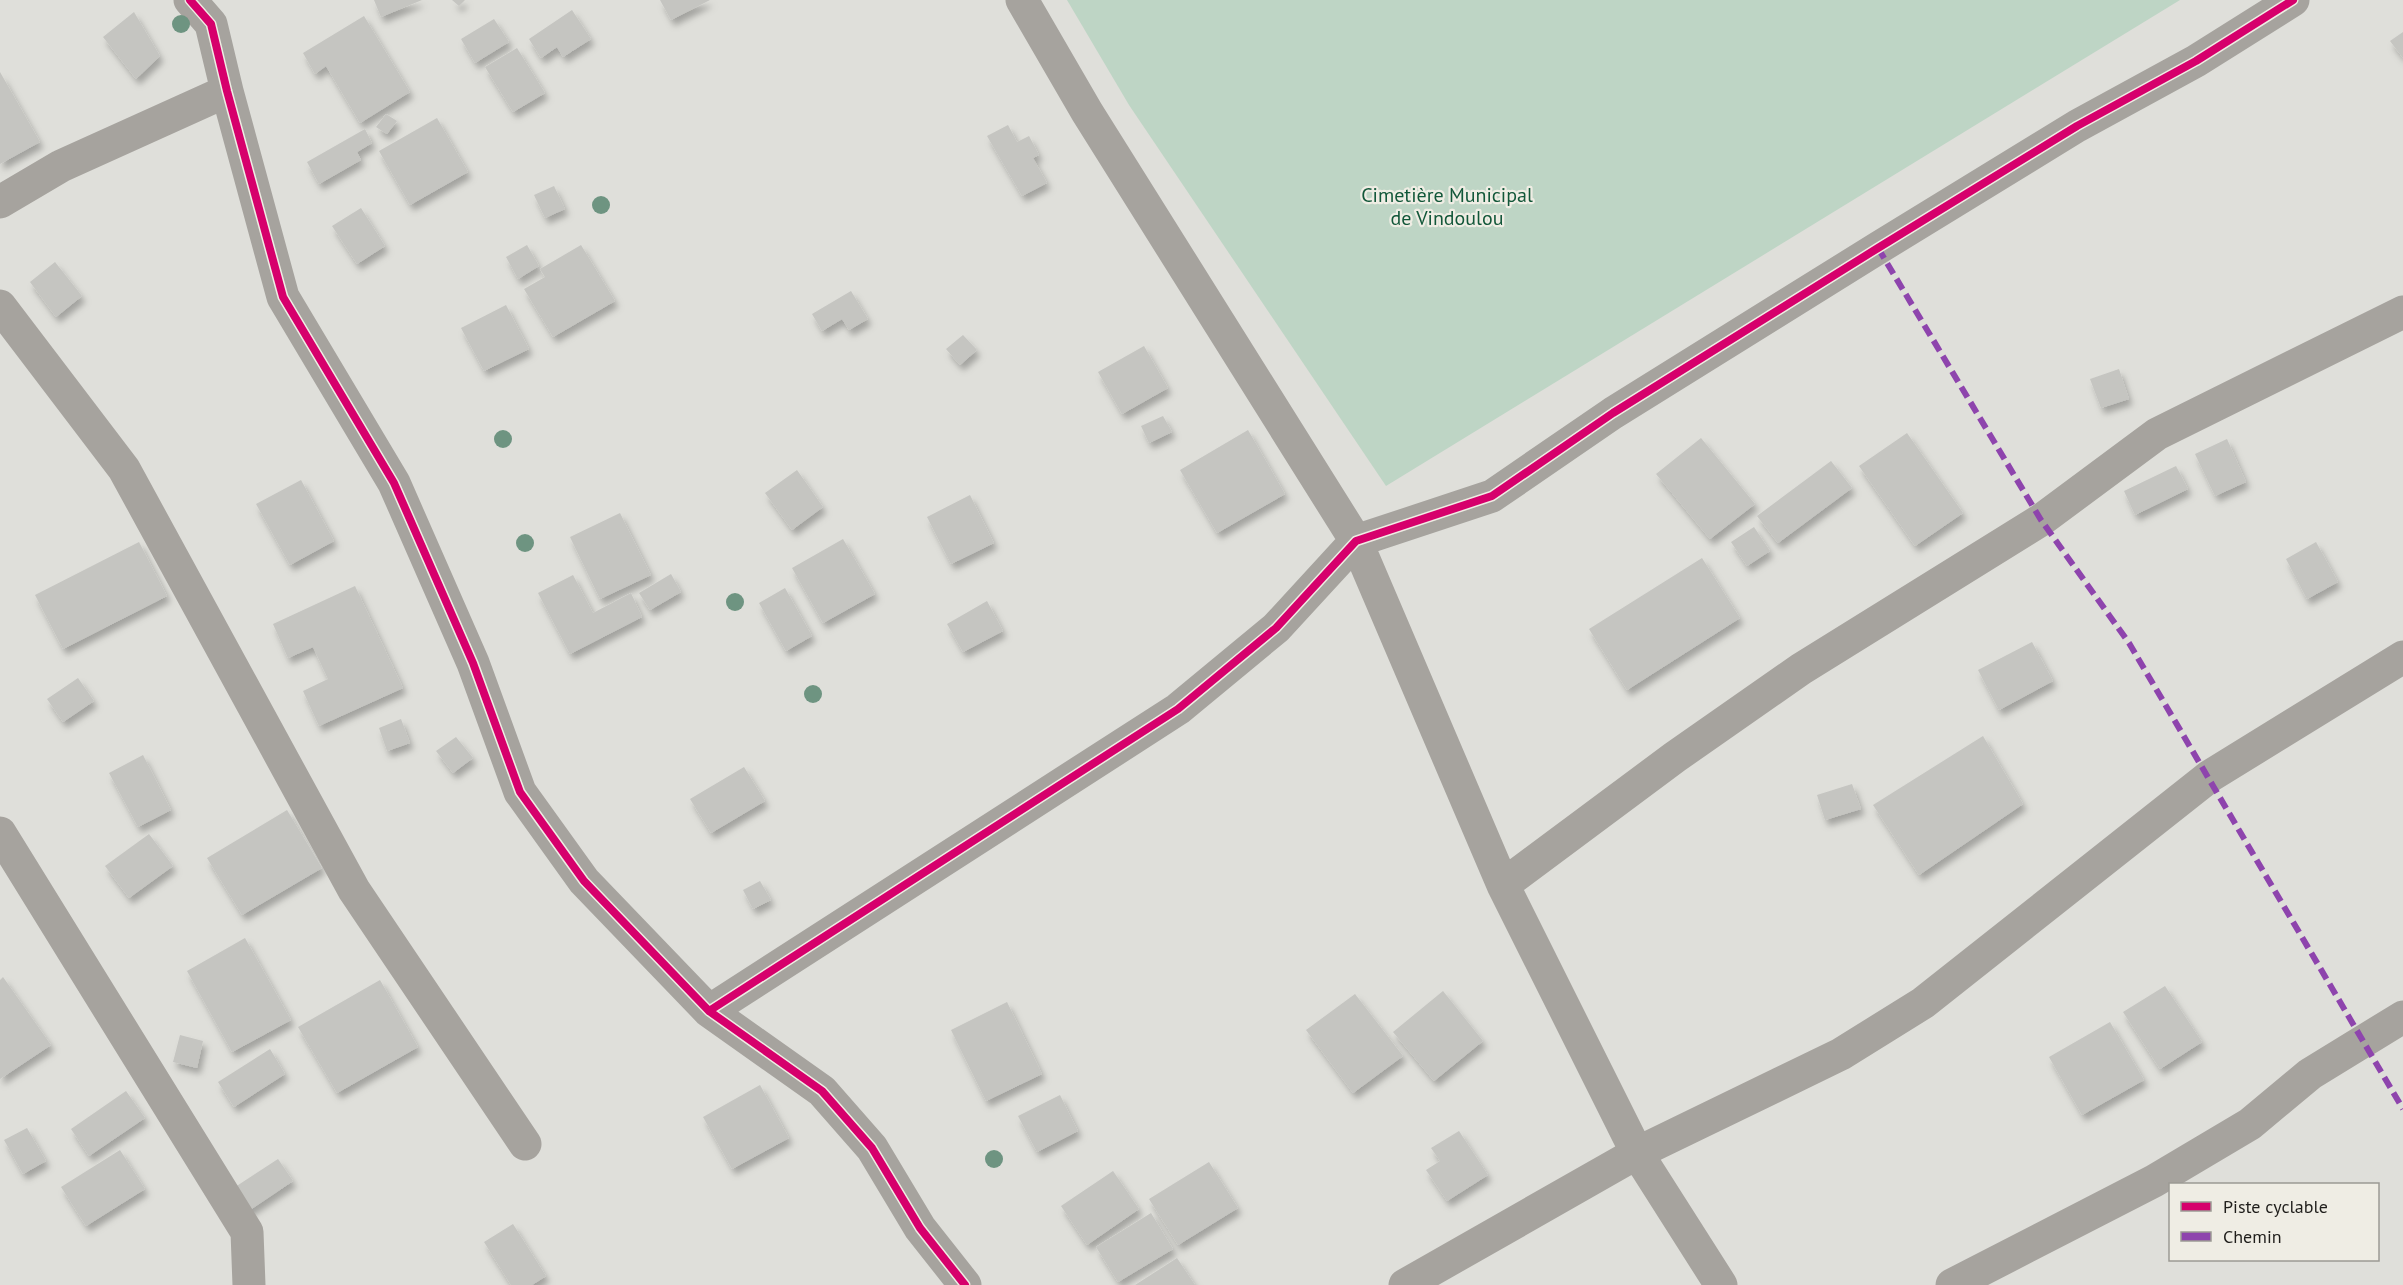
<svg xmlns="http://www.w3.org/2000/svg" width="2403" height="1285" viewBox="0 0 2403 1285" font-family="'PT Sans',sans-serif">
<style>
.green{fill:#bed5c5}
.building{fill:#c5c5c1;filter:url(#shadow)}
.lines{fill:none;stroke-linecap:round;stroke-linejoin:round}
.street{stroke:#a6a39e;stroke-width:33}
.quiet{stroke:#8e44ad;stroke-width:6;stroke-dasharray:12 6;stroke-linecap:butt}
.cycleway-casing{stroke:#efede4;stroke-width:11}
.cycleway{stroke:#d6006c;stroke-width:8}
.tree{fill:#6e9481}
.labels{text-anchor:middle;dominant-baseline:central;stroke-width:4.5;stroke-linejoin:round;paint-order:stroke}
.park-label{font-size:20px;fill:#125739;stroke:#efede4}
</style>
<defs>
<filter id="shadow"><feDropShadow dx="3.5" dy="6" stdDeviation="3" flood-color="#0004"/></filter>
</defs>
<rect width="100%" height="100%" fill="#dfdfda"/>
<!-- green -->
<path class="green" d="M1067 0H2180L1386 486 1129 105Z"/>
<!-- building -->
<path class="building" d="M374 0H422L381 17Z
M452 0H465L459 6Z
M660 0H710L671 20Z
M572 10 591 39 563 57 557 47 541 58 529 39Z
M134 12 160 56 136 79 103 37Z
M364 16 410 92 360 123 326 66 315 74 303 53Z
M494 19 509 42 475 63 461 39Z
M2403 32V58L2390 41Z
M517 48 545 93 513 112 485 67Z
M0 72 40 142 0 164Z
M386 114 397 121 387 134 376 127Z
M437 118 468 172 410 205 379 151Z
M1008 125 1017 142 1029 136 1039 155 1033 158 1047 183 1022 196 987 136Z
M365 129 372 143 357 152 361 160 319 184 307 162Z
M554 186 565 209 545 218 534 195Z
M361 208 385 246 357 264 332 226Z
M527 245 539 266 518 279 506 257Z
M581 245 615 301 553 337 524 289 545 277 540 269Z
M55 262 82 296 56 317 30 282Z
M851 291 868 319 849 330 842 319 822 331 812 314Z
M506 305 529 349 484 371 461 328Z
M963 335 977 350 960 365 946 349Z
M1144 346 1168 388 1122 414 1098 372Z
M2119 369 2129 399 2101 408 2090 379Z
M1163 416 1172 432 1149 443 1141 426Z
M1248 430 1285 494 1217 533 1180 470Z
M1907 433 1963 513 1915 546 1859 466Z
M1701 438 1755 504 1710 539 1656 474Z
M2227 439 2246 482 2215 496 2195 454Z
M1831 461 1852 488 1778 543 1757 516Z
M2176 466 2188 489 2135 515 2124 491Z
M797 470 823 507 792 530 765 493Z
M301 480 334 541 290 565 256 504Z
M970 495 994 543 951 564 927 517Z
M620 513 651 575 600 599 570 537Z
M1754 527 1770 551 1747 566 1731 542Z
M843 539 875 594 823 623 792 568Z
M139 542 167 596 63 649 35 595Z
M2316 542 2338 582 2307 599 2286 559Z
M1702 558 1740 618 1627 690 1589 629Z
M671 574 681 592 650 610 639 593Z
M573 575 593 613 631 593 642 617 570 654 538 593Z
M355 586 403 688 319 726 303 691 328 679 313 647 288 658 273 624Z
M785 588 812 636 786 651 759 603Z
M987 601 1003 631 963 652 947 624Z
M2032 642 2053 681 1999 710 1978 670Z
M78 678 94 701 63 722 47 699Z
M401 719 410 743 387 751 379 728Z
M1983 736 2023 804 1919 875 1873 805Z
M456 737 473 758 453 773 436 751Z
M143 755 171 810 138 827 109 773Z
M744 767 765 801 711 833 690 799Z
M1852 784 1861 809 1825 820 1817 795Z
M287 810 322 868 242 915 207 858Z
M149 834 173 866 129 898 105 866Z
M760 881 771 900 753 909 743 890Z
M245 938 291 1020 232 1052 187 971Z
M3 977 51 1045 0 1079V980Z
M380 980 418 1047 337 1093 298 1027Z
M2165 986 2202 1042 2160 1069 2123 1012Z
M1443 991 1483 1041 1434 1081 1393 1032Z
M1355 994 1403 1056 1353 1093 1306 1030Z
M1007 1002 1042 1074 986 1101 951 1030Z
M2110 1022 2144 1080 2082 1115 2049 1057Z
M180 1035 203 1041 197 1068 173 1062Z
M270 1049 285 1074 234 1107 218 1082Z
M760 1085 789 1138 732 1169 703 1117Z
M126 1091 145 1118 89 1156 71 1129Z
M1060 1095 1078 1131 1037 1152 1018 1116Z
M27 1128 46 1161 23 1174 4 1140Z
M1459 1131 1488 1175 1447 1201 1426 1170 1440 1161 1431 1148Z
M120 1150 145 1189 86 1226 61 1187Z
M278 1159 293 1181 241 1216 226 1193Z
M1209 1162 1238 1208 1178 1245 1149 1199Z
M1113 1171 1139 1209 1087 1245 1061 1206Z
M1151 1213 1173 1249 1118 1282 1096 1247Z
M513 1224 546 1276 532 1285H511L484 1242Z
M1177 1258 1195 1285H1135Z"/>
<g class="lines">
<!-- street -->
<path class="street" d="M190 0 211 24 227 91 283 297 394 483 473 663 520 792 584 881 709 1011 822 1091 872 1148 920 1228 965 1285
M1022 0 1087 112 1356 541 1503 885 1637 1153 1721 1285
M0 202 61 166 227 91
M0 306 124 469 354 890 525 1144
M0 833 247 1232 249 1285
M1503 885 1675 757 1801 669 2041 520 2157 434 2403 312
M709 1011 1178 709 1276 628 1356 541 1492 496 1613 413 1878 248 2077 126 2196 61 2293 0
M1405 1285 1637 1153 1841 1054 1923 1003 2210 776 2403 657
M1952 1285 2154 1181 2250 1124 2310 1074 2403 1017"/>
<!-- quiet -->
<path class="quiet" d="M1878 248 2041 520 2129 643 2403 1109"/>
<defs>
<path id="cycleway" d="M190 0 211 24 227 91 283 297 394 483 473 663 520 792 584 881 709 1011 822 1091 872 1148 920 1228 965 1285
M709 1011 1178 709 1276 628 1356 541 1492 496 1613 413 1878 248 2077 126 2196 61 2293 0"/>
</defs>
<!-- cycleway casing -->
<use href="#cycleway" class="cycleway-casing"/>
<!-- cycleway -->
<use href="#cycleway" class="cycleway"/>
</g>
<!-- trees -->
<g class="tree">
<circle cx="181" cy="24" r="9"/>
<circle cx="601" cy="205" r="9"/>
<circle cx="503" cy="439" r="9"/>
<circle cx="525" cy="543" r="9"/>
<circle cx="735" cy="602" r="9"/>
<circle cx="813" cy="694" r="9"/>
<circle cx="994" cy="1159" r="9"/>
</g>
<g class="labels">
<!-- park labels -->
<g class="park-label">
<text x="1447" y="195">Cimetière Municipal<tspan x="1447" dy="23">de Vindoulou</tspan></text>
</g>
</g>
<!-- legend -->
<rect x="2169" y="1183" width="210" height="78" fill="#efede4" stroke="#9c9a94" stroke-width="1.5"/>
<rect x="2181" y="1202" width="30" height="9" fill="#d6006c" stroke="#9c9a94" stroke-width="1.5"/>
<text x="2223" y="1213" font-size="18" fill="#1f1e1b">Piste cyclable</text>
<rect x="2181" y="1232" width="30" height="9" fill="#8e44ad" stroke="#9c9a94" stroke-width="1.5"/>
<text x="2223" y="1243" font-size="18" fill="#1f1e1b">Chemin</text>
</svg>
